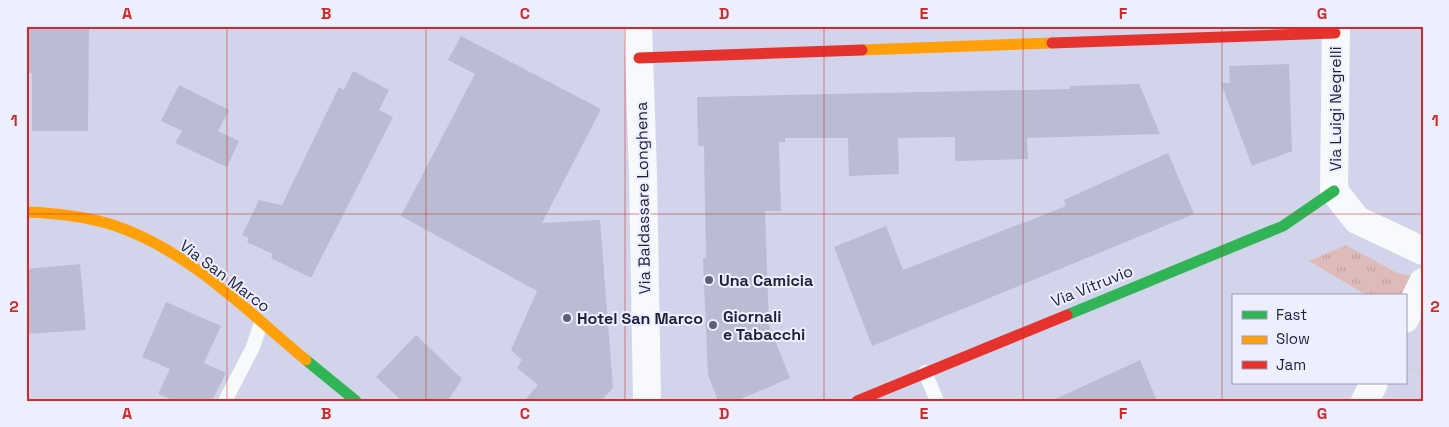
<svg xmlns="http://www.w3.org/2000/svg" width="1449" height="427" viewBox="0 0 1449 427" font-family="'Space Grotesk',sans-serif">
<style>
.grass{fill:url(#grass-tufts)}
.building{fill:#babcd4}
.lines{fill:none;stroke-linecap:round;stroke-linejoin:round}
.path{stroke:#d0d1d9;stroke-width:3;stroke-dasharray:4 2.5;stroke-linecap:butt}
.lane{stroke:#f8f9fc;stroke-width:14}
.street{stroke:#f8f9fc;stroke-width:28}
.fast{stroke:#30b455;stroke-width:11}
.slow{stroke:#ff9f0a;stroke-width:11}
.jam{stroke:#e5322d;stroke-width:11}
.grid{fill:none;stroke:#d62828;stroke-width:1;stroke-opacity:0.55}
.poi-dot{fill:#5e5f79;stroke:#edeffe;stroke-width:2}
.labels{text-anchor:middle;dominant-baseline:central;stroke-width:4;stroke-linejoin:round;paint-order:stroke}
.street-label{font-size:16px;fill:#1f203b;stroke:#edeffe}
.poi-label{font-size:16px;font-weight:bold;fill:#1f203b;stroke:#edeffe;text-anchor:start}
.neatline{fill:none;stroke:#d62828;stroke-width:2}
.grid-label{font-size:16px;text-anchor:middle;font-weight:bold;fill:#d62828}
</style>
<defs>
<pattern id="grass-tufts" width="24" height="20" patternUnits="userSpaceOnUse" patternTransform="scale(1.25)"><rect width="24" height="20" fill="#debab8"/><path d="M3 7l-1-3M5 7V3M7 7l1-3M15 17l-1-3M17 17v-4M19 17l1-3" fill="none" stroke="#bea09f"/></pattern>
</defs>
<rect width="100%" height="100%" fill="#d2d4ec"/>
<!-- grass -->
<path class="grass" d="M1346 245 1397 273 1418 277 1405 296H1368L1309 261Z"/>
<!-- building -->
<path class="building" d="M27 26H89L88 131H32V73H26Z
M461 36 601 109 542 223 600 220 613 388 601 401H524L538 385 517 368 522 360 511 350 537 291 401 216 475 74 448 60Z
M1289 64 1292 151 1252 166 1221 83H1230L1229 66Z
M353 71 389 90 379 110 393 117 311 278 271 258 273 254 247 242 249 238 242 235 259 200 282 205 339 87 344 90Z
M1139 84 1160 134 1027 138 1028 159 955 161V137L898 138 899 174 849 176 848 138H785V142H779L781 211H765L769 325 790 378 736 401H718L708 375 703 258H706L704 146H698L697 97 1070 89V86Z
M179 85 229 110 218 131 239 141 227 167 175 143 182 131 161 121Z
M1168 153 1194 214 872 346 834 247 886 226 903 270 1066 206 1064 200Z
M80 264 86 330 26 334V269Z
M166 302 221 326 204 363 226 373 212 401H175L158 394 170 369 142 357Z
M416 335 462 379 448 401H402L376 377Z
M1140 360 1157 401H1051Z"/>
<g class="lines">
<!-- path -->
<path class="path" d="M1405 366 1423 374"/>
<!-- lane -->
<path class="lane" d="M925 372 937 401
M225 401 253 347 261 323"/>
<!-- street -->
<path class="street" d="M638 26 643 174 647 401
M1336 26 1334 191 1357 220 1423 251
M1405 319 1423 282
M1365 401 1374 383"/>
<!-- fast -->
<path class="fast" d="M1067 315 1283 226 1334 191
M306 360 356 401"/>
<!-- slow -->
<path class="slow" d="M862 50 1052 43
M26 212C55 213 84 216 113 225 187 249 247 311 306 360"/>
<!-- jam -->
<path class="jam" d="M1052 43 1335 33
M639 58 862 50
M857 401 1067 315"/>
</g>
<!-- grid -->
<path class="grid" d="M227 26V401M426 26V401M625 26V401M824 26V401M1023 26V401M1222 26V401M26 214H1423"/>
<!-- markers -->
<g class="poi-dot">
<circle cx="709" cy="280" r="5"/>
<circle cx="567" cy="318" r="5"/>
<circle cx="713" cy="325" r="5"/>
</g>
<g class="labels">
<!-- street labels -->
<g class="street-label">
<text transform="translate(1335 109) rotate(-90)">Via Luigi Negrelli</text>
<text transform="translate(643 198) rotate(-91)">Via Baldassare Longhena</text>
<text transform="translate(225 276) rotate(37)">Via San Marco</text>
<text transform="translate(1092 286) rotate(-22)">Via Vitruvio</text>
</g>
<!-- poi labels -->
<g class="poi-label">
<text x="719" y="280">Una Camicia</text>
<text x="723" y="316">Giornali<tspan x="723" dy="18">e Tabacchi</tspan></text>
<text x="577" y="318">Hotel San Marco</text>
</g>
</g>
<!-- border -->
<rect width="1449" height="427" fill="none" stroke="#edeffe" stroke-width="55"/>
<!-- legend -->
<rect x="1232" y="294" width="175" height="90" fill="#edeffe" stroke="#9b9cb0"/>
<rect x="1242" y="311" width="25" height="8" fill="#30b455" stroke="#9b9cb0"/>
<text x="1276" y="320" font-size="15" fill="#1f203b">Fast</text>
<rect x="1242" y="336" width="25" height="8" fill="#ff9f0a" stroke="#9b9cb0"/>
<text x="1276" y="344" font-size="15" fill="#1f203b">Slow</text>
<rect x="1242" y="361" width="25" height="8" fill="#e5322d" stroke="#9b9cb0"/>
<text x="1276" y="370" font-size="15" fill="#1f203b">Jam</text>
<rect x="28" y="28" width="1394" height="372" class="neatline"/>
<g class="grid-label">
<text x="127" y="19">A</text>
<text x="326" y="19">B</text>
<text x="525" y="19">C</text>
<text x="724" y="19">D</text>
<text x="924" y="19">E</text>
<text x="1123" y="19">F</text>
<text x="1322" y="19">G</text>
<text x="14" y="126">1</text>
<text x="1435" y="126">1</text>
<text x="14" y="312">2</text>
<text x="1435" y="312">2</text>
<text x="127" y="419">A</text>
<text x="326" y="419">B</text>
<text x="525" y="419">C</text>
<text x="724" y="419">D</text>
<text x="924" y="419">E</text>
<text x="1123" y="419">F</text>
<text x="1322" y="419">G</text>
</g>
</svg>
